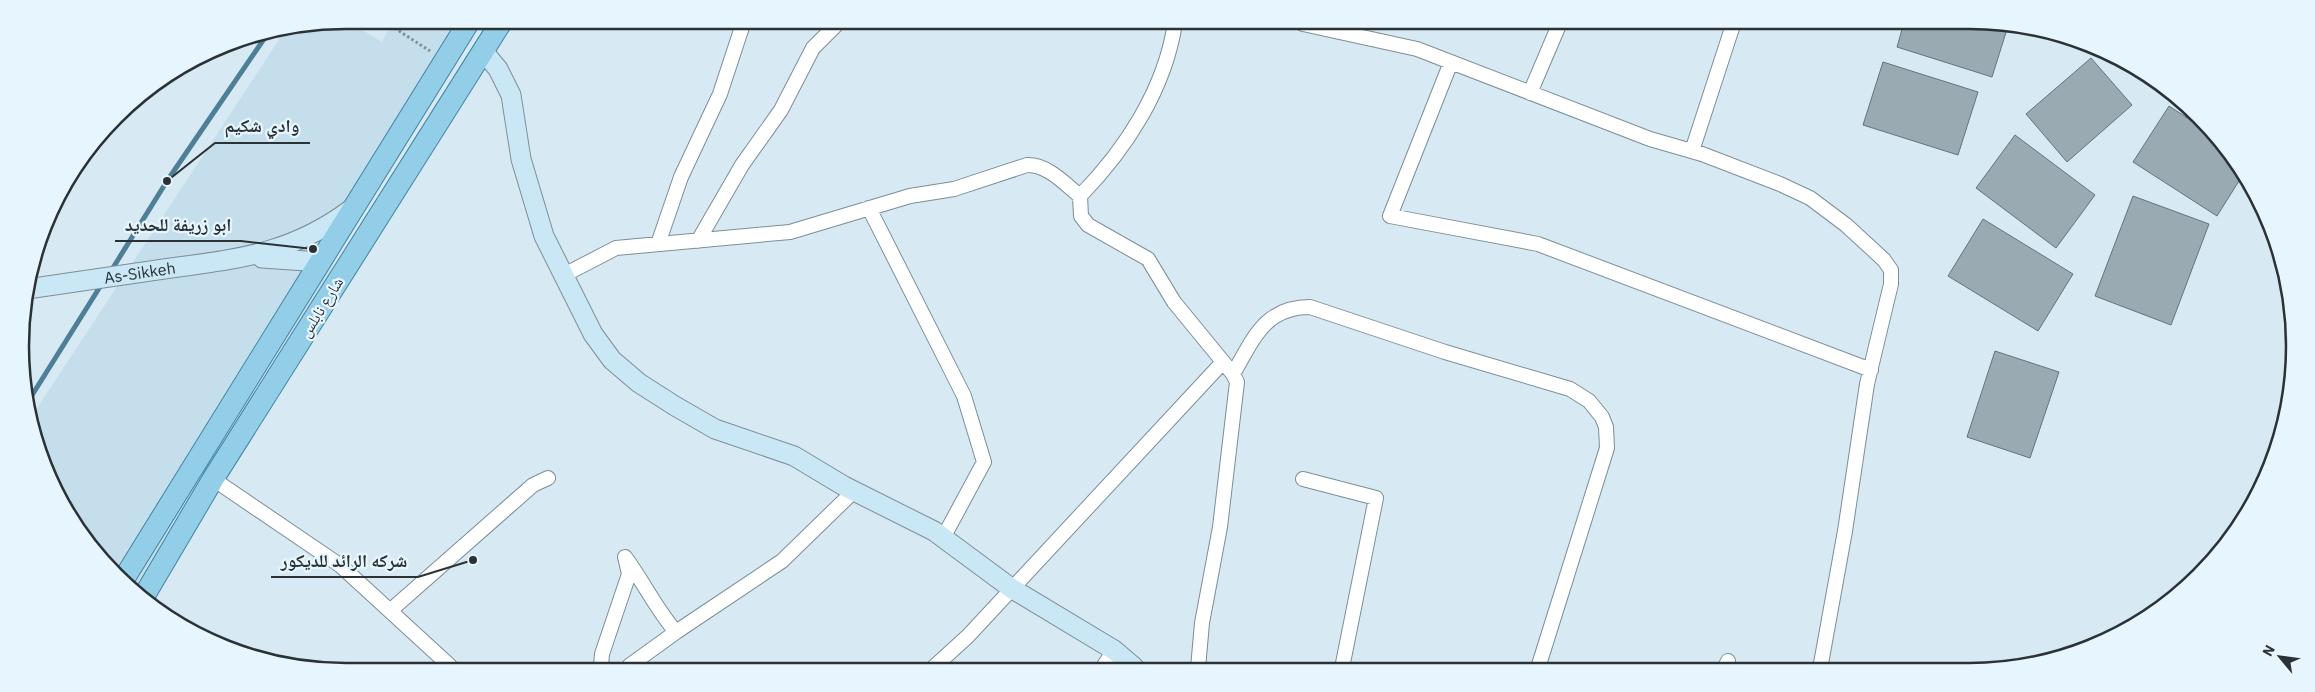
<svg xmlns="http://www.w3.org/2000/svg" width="2315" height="692" viewBox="0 0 2315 692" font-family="'IBM Plex Sans','Noto Naskh Arabic',sans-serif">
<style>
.built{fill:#c4deeb}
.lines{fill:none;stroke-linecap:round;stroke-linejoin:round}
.stream{stroke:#4d8098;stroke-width:5}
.building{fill:#99aab3;stroke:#64747d}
.street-casing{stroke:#7d8e97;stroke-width:16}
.secondary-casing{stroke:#7d8e97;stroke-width:21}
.primary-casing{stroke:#4083a1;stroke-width:23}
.path{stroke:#838f96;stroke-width:3;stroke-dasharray:2.5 2.5;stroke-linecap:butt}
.street{stroke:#fff;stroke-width:14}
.secondary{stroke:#c9e7f4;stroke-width:19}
.primary{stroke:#93cee9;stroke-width:21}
.labels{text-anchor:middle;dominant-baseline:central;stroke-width:4.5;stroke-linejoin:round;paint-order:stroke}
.street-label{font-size:16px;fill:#2b3236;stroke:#e7f6fe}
.rim{fill:none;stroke:#2b3236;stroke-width:2.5}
.leader{fill:none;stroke:#2b3236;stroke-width:2}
.callout-dot{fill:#2b3236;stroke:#e7f6fe;stroke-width:2}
.callout-label{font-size:18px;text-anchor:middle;font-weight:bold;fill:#2b3236;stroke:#e7f6fe;stroke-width:4.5;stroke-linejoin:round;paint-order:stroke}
</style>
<rect width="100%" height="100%" fill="#d7e9f3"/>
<!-- built -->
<path class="built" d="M346 20 382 42 393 20H470L340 250 276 386 142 594 75 527 31 430 30 419 284 32Z"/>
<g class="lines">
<!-- stream -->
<path class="stream" d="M111 271 167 181 266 36
M29 400 103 282"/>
</g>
<!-- building -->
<path class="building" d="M1903 26H2008L1992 77 1897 47Z
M2091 58 2132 105 2067 162 2026 114Z
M1883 62 1978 92 1958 155 1863 125Z
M2169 106 2218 138 2244 173 2217 216 2133 162Z
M2015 135 2095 195 2056 248 1976 188Z
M2133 196 2209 224 2171 325 2095 296Z
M1983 219 2073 274 2038 331 1948 276Z
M1995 351 2059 372 2030 458 1967 437Z"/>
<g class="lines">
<defs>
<path id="street" d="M1303 24 1417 49 1650 139 1702 154 1780 184 1810 198 1846 225 1884 260 1891 270V284L1867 384 1845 531 1820 669
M1451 62 1390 216 1538 244 1871 370
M1530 93 1559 25
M1692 151 1733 25
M1080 196 1081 216 1088 225 1148 259 1174 302 1233 374 1237 382 1220 527 1202 623 1198 668
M869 208 964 396 984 462 943 538
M698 241 742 165 781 110 813 48 839 22
M658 244 681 177 720 94 744 21
M562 276 616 248 790 232 910 196 954 189 1027 165C1047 164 1065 184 1080 196 1126 149 1165 89 1175 23
M1233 374C1253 340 1264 307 1310 307L1445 352 1570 389 1589 401 1602 417 1606 427 1607 448 1538 668
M213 479 341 566 450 666
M1303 479 1376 498 1342 668
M391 610 533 485 548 478
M601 666 602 654 629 574 625 557C643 581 656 609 676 632
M629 666 676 632 782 561 854 491
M934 667 968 636 1223 362
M1103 667 1114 650
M1724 669 1728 661"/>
<g id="secondary">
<path d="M483 51 498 69 511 95 521 159 544 236 593 334 612 360 639 383 675 406 715 429 794 456 844 486 934 531 1011 588 1114 650 1134 667"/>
<path d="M262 258 321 262"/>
<path id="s1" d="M27 289C73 282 118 276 164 269 235 259 290 255 350 210"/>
</g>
<path id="primary" d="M125 577 470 20
M144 596 213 479 502 21"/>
</defs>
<!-- street casing -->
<use href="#street" class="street-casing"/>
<!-- secondary casing -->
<use href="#secondary" class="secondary-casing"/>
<!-- primary casing -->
<use href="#primary" class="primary-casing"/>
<!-- path -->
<path class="path" d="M382 20 430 51"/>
<!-- street -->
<use href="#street" class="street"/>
<!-- secondary -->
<use href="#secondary" class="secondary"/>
<!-- primary -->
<use href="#primary" class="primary"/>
</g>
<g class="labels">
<!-- street labels -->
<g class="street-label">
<text stroke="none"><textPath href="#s1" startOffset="114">As-Sikkeh</textPath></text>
<text transform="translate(321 307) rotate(-58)">شارع نابلس</text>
</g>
</g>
<!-- crop -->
<path d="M0 0H2315V692H0ZM346 29H1969A317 317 0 0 1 2286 346V346A317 317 0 0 1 1969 663H346A317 317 0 0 1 29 346V346A317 317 0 0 1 346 29Z" fill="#e7f6fe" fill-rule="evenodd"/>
<path class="rim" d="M346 29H1969A317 317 0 0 1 2286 346V346A317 317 0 0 1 1969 663H346A317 317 0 0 1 29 346V346A317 317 0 0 1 346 29Z"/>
<!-- callouts -->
<path class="leader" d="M167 181L215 143H310M313 249L241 241H115M473 560L418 577H271"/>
<g class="callout-dot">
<circle cx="167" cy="181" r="5"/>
<circle cx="313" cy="249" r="5"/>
<circle cx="473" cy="560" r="5"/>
</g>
<g class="callout-label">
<text x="262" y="132">وادي شكيم</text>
<text x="178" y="231">ابو زريفة للحديد</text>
<text x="344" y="567">شركه الرائد للديكور</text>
</g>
<!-- north arrow -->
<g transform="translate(2280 657) rotate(299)" stroke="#e7f6fe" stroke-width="4" paint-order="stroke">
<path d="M0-4L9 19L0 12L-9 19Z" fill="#2b3236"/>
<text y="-8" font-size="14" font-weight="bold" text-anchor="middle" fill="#2b3236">N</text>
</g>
</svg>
